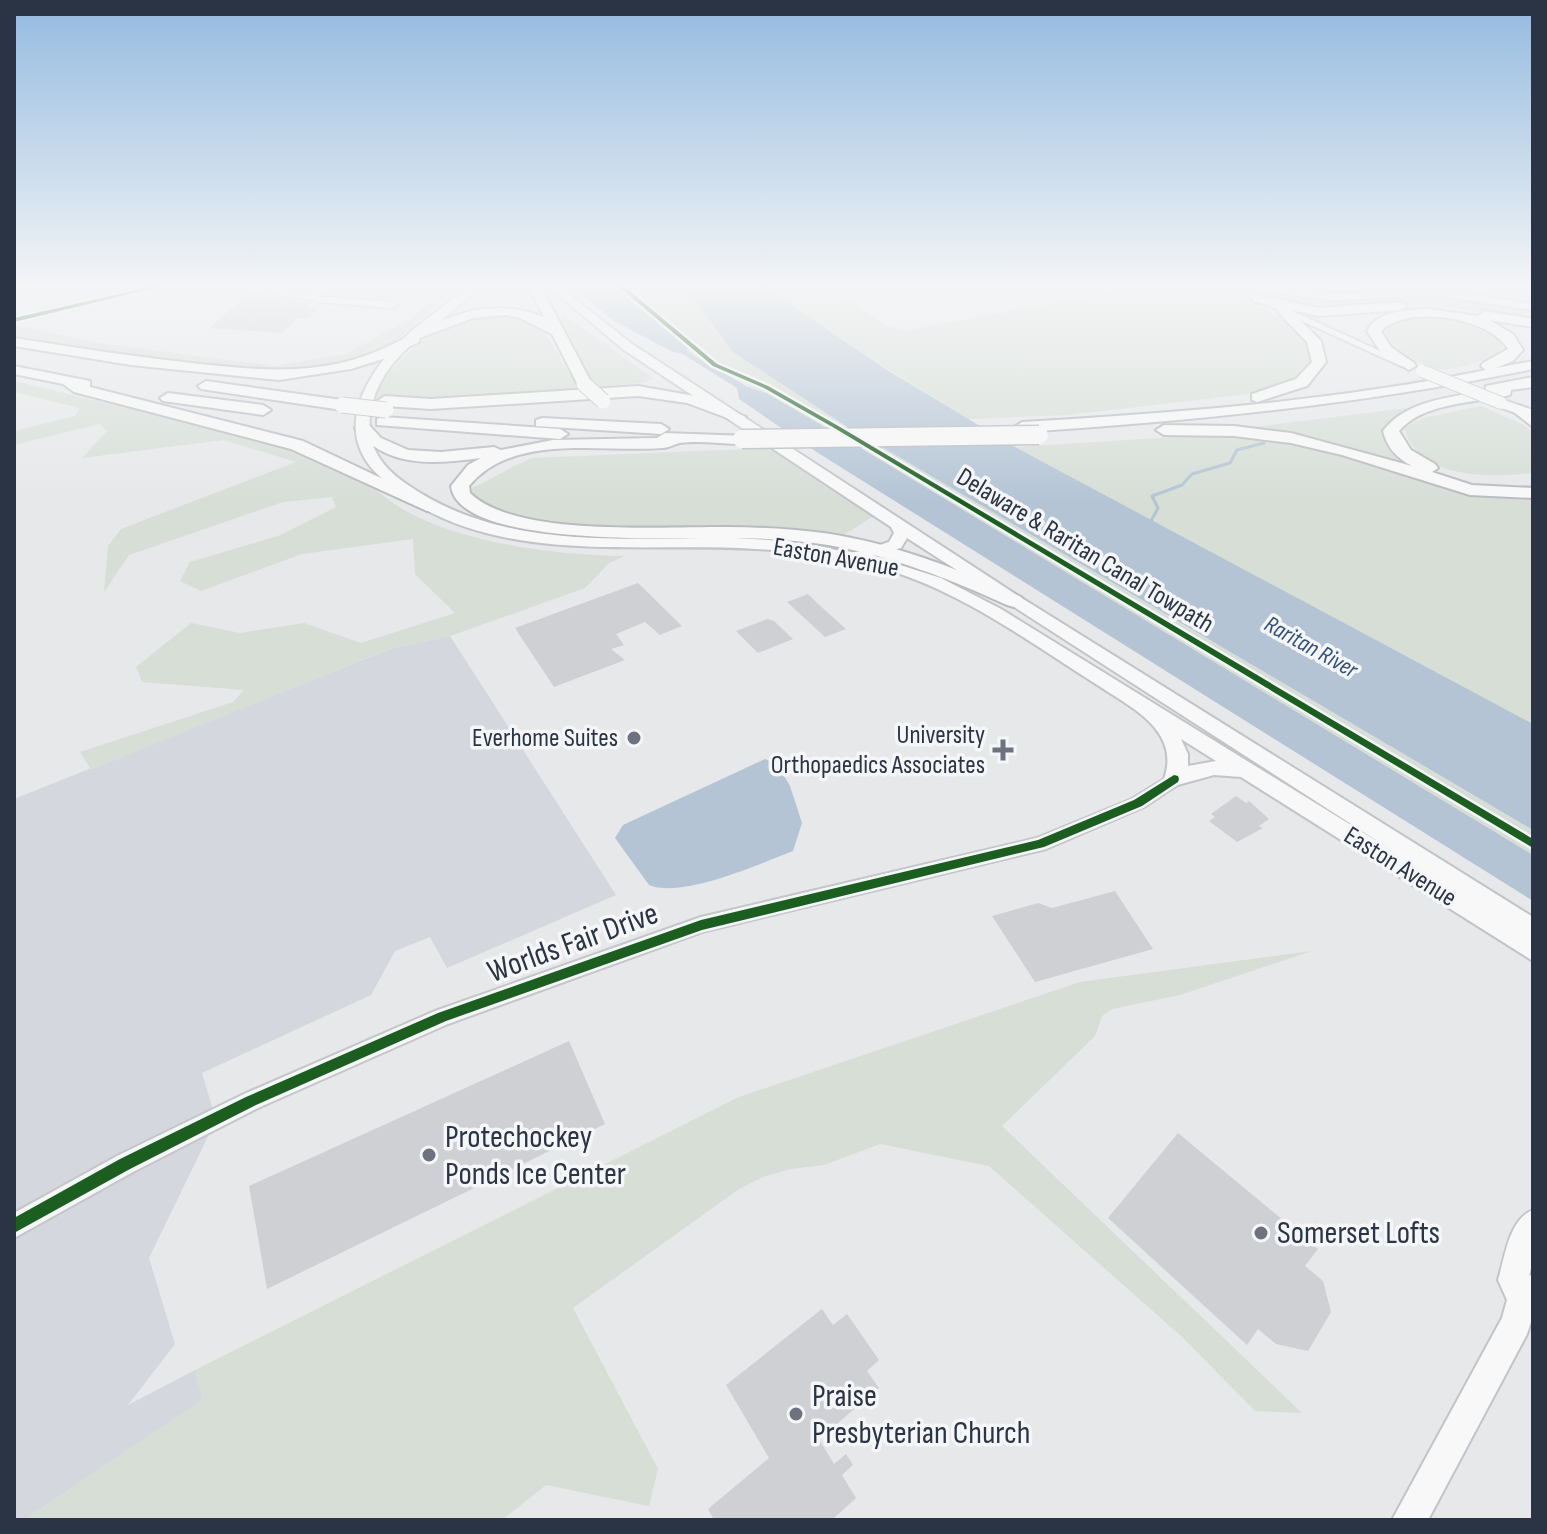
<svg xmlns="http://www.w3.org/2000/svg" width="1547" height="1534" viewBox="0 0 1547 1534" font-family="'Sofia Sans Condensed',sans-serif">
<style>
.built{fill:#d4d7dd}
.green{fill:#d6ded6}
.water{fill:#b4c4d5}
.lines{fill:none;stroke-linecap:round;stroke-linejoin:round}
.stream{stroke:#b4c4d5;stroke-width:3}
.building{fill:#ced0d3}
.minor-casing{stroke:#c4c6c8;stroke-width:4}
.major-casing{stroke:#c2c5c8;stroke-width:4}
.highway-casing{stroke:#b8bbbf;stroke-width:4}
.minor{fill:#f5f6f7;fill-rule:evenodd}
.major{fill:#f8f8f8;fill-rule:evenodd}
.highway{fill:#f8f8f8;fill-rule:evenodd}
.major-bridge-casing{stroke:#c2c5c8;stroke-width:14;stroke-linecap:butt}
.highway-bridge-far1-casing{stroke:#b8bbbf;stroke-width:17;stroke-linecap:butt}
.highway-bridge-casing{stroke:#b8bbbf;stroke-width:21;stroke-linecap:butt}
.major-bridge{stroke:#f8f8f8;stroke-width:12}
.highway-bridge-far1{stroke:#f8f8f8;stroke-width:15}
.highway-bridge{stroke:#f8f8f8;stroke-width:18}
.cycleway-casing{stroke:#f4f6f9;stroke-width:5}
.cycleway{fill:#1b5e20;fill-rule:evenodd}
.poi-dot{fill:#6c737f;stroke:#f4f6f9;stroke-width:3}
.labels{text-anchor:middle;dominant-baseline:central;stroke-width:7;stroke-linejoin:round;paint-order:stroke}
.far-water-label{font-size:24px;font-style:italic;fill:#34527a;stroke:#f4f6f9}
.street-label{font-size:26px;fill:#2b3445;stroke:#f4f6f9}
.poi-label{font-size:26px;fill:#2b3445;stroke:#f4f6f9;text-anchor:end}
.near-street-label{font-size:32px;fill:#2b3445;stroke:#f4f6f9}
.near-poi-label{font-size:32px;fill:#2b3445;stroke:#f4f6f9;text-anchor:start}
</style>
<rect width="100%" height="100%" fill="#e6e8ea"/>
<!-- built -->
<path class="built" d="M450 636 616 895 447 968 430 937 395 951 371 995 202 1073 216 1120 149 1258 175 1344 128 1405 195 1370 203 1400 24 1520H14V799L393 648Z"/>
<!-- green -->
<path class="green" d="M382 287H458L387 348 354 362 289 372 176 364 14 337V325L97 343 275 366 346 354 412 318 431 301 371 298Z
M616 287H685L733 352 843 424 1533 830V855L864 450 687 351V345Z
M774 287H831L883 324 905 331 1136 287H1221L1282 318 1306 338 1314 358 1296 380 1257 393 1068 415 968 419 867 356 776 294Z
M1410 287H1455V298L1533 310V320L1429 304 1320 309 1294 305 1265 293 1322 299 1415 293Z
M510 313 537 319 579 389 428 401 374 396C404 344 449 315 510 313Z
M564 315 653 378 643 383 595 387 559 324Z
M1428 316C1454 318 1479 324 1502 339L1503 347C1494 359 1455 371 1439 369 1421 367 1397 351 1387 336V329L1394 322Z
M14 381 282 445 369 482C421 541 551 555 625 556L609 563 585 588 450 636 392 648 91 770 80 752 233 702 244 690 142 682 136 667 191 623 240 633 304 623 361 643 455 613 415 574 413 539 302 554 201 591 180 581 190 562 278 536 336 507 332 497 283 502 129 555 104 592 108 546 121 529 296 462 223 440 82 458 107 431 99 424 14 445V431L75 416 80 408 14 392Z
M1431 405C1414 410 1394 413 1385 429 1400 442 1415 462 1432 472 1459 488 1503 489 1533 484V489L1474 487 1332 444 1246 428Z
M1481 406 1524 425 1533 432 1531 473C1489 478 1418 479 1404 428L1423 418Z
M1191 436C1241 436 1289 442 1337 454 1407 471 1457 500 1533 500V724L1015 447Z
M772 448 875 515 844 535 677 527 673 530C599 530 518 528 452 494 478 490 505 468 532 458Z
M1312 951 1180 995 1112 1009 1102 1016 1095 1036 1002 1126 1302 1413 1255 1411 1181 1336 989 1166 880 1144 824 1165 790 1169 763 1177 739 1189 573 1308 658 1469 649 1506 546 1485 502 1520H24L203 1400 195 1370 739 1097 1080 982Z"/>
<!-- water -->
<path class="water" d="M572 287H616L687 345V351L746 386 768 394 864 450 1533 855V901L815 451 739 399 737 388 681 353 673 352 614 321Z
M685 287H770L774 293 887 370 1015 447 1533 724V830L843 424 733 352Z
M765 759 777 764 790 786 802 823 793 851C761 863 683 899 649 885L615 838 623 825Z"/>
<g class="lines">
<!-- stream -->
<path class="stream" d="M1150 523 1158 508 1152 496 1182 485 1192 474 1230 463 1237 450 1264 443"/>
</g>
<!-- building -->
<path class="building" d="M249 294 275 295 311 304 307 308H319L308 319 297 318 282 333 209 328Z
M638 583 682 626 660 635 645 622 616 634 624 645 611 649 625 660 554 687 515 628Z
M808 594 816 602 846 629 825 637 787 602Z
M767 619 774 621 793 639 758 653 736 631Z
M1236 796 1246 803 1249 801 1269 819 1259 826 1263 828 1237 842 1209 821 1215 817 1211 814Z
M1115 891 1153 949 1035 982 992 916 1038 903 1052 908Z
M569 1041 605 1124 267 1289 249 1186Z
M1178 1133 1318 1249 1305 1266 1323 1281 1331 1312 1308 1351 1276 1344 1258 1329 1247 1345 1108 1218Z
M822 1309 833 1325 847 1314 879 1360 867 1371 879 1388 819 1439 834 1464 846 1454 853 1465 842 1475 856 1498 832 1520H714L708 1509 769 1458 726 1385Z"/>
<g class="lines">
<defs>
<path id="minor" d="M145 287H160L14 323V317Z
M281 287H289L287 291H312L316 287H324L319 295 321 297 393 302 397 305 393 308 319 302C306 295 290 300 278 294Z
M1228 287H1239L1409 364 1401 366Z
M1264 287H1292L1334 294 1435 289 1533 304V310L1435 295 1334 300 1283 294Z
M1174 773 1182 779 1180 783 1144 807 1046 849 702 932 448 1024 258 1108 133 1172 14 1238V1213L117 1156 244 1094 435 1011 701 917 1037 838 1132 799Z"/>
<path id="major" d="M468 287H479C445 324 388 348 373 401 363 437 375 462 405 483 502 552 624 537 735 538 763 539 791 542 819 546 829 548 846 554 855 552 864 551 879 545 889 542L894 533 891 527 624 350 549 287H560L632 344 1020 597 1533 917V961L1241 777 1214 775 1174 786 1167 784 1164 779C1181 731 1132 708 1099 686 1026 640 955 586 870 565 833 556 794 551 756 549 633 541 478 570 379 476 342 441 354 399 381 363 404 332 439 311 468 287ZM907 538 1393 851 1001 609 941 578 872 556 901 548ZM1181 739 1216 761 1188 766V754Z
M1501 399 1533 410V419L1496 406 1495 403Z
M1533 1210V1261L1529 1276 1533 1274V1316L1527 1334 1428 1520H1392L1502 1318 1507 1300 1498 1280C1505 1257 1509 1219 1533 1210Z"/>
<path id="highway" d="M529 287H541L592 384 589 387H579L552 334 520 318 506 315 473 318 420 338 419 342 383 359 351 369 279 380 131 365 14 346V338C76 348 138 357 200 364 252 369 294 374 345 362 418 344 461 286 544 317Z
M1259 295 1319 308 1400 302 1407 306 1400 310 1319 316 1290 310 1321 341 1326 362 1307 386 1257 402 1252 400V394L1296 379 1312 362 1307 342 1278 312 1284 308 1254 302 1252 299Z
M1429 309 1478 316 1484 311 1533 319V327L1489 320 1513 334 1523 350 1513 361 1496 368 1533 361V369C1364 404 1194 421 1022 432L1014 427 1022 422C1177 413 1334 401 1486 370L1481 366 1483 363 1508 349C1490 317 1407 304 1381 331L1391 347 1414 363 1416 366 1409 370 1381 353 1367 331C1377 310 1409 310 1429 309Z
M14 366 90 381V387L303 441 442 507 439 511H427L291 449 74 392 63 384 14 374Z
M1533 377V387L1511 390 1510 395C1476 403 1423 402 1399 431L1411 450 1435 464 1438 468 1432 472 1472 485 1533 488V498L1470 495 1342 455 1291 443 1234 436 1164 435 1156 430 1164 425 1234 426 1291 433 1412 466C1397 458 1387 448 1383 431 1405 401 1450 397 1485 391L1486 386Z
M206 381 342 400 350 405 342 410 201 389 198 386Z
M638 386 695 396 746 417 738 422 687 403 638 396 431 409 385 406 377 401 385 396 431 399Z
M168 393 263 405 271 410 263 415 163 401 160 398Z
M1519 405 1533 414V427L1511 410Z
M383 417 560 429 568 434 560 439 377 425V419Z
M542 418 661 424 669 429 661 434 536 426V420Z
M363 423 369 425 381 438 408 450 441 452 494 447 501 450 553 440 657 438 665 433 748 436 750 439 742 444C722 444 699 440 680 443 674 444 669 448 662 448 601 453 513 432 469 486L470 493C517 538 661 526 726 527 759 527 791 529 824 533 893 543 958 569 1021 597L1024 601 1014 607 1007 605C950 579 891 556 828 545 796 540 764 538 731 538 683 537 458 549 451 486L468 465 481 458C435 464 386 469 355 428Z"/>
</defs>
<!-- minor casing -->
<use href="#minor" class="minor-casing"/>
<!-- major casing -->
<use href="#major" class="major-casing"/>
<!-- highway casing -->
<use href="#highway" class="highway-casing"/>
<!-- minor -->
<use href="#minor" class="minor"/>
<!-- major -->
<use href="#major" class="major"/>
<!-- highway -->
<use href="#highway" class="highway"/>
<defs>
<path id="major-bridge" d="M1422 371 1501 403"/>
<path id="highway-bridge-far1" d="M584 384 603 401
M342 405 386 410
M996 436 1039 435"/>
<path id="highway-bridge" d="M742 439 1039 435"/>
</defs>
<!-- major-bridge casing -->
<use href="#major-bridge" class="major-bridge-casing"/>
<!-- highway-bridge-far1 casing -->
<use href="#highway-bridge-far1" class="highway-bridge-far1-casing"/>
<!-- highway-bridge casing -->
<use href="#highway-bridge" class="highway-bridge-casing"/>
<!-- major-bridge -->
<use href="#major-bridge" class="major-bridge"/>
<!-- highway-bridge-far1 -->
<use href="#highway-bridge-far1" class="highway-bridge-far1"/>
<!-- highway-bridge -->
<use href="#highway-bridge" class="highway-bridge"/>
<defs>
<path id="cycleway" d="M150 287H159L14 322V318Z
M619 287H625L717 364 768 386 840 427 1533 839V848L836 429 764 388 713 366Z
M1174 775 1178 776 1179 779 1178 782 1142 806 1044 847 702 930 446 1021 256 1105 130 1169 14 1233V1218L120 1159 246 1097 438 1013 701 920 1038 840 1134 800Z"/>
</defs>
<!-- cycleway casing -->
<use href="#cycleway" class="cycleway-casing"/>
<!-- cycleway -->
<use href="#cycleway" class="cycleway"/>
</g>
<!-- sky -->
<linearGradient id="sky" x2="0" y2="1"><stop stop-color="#93bae0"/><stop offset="0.57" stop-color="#f4f5f6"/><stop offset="1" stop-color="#f4f5f6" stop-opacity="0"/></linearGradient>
<rect width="1547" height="502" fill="url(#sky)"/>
<!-- markers -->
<g class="poi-dot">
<circle cx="634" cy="738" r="8"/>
<path d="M999 738h8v8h8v8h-8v8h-8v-8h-8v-8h8z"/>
<circle cx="429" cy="1155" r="8"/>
<circle cx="1261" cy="1233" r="8"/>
<circle cx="796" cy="1414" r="8"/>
</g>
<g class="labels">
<!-- far-water labels -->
<g class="far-water-label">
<text transform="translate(1311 647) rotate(29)">Raritan River</text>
</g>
<!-- street labels -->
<g class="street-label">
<text transform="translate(1085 551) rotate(31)">Delaware &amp; Raritan Canal Towpath</text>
<text transform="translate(836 558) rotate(10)">Easton Avenue</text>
<text transform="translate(1400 867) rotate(32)">Easton Avenue</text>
</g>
<!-- poi labels -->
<g class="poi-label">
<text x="985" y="735">University<tspan x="985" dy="30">Orthopaedics Associates</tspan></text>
<text x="618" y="738">Everhome Suites</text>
</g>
<!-- near-street labels -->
<g class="near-street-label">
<text transform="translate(573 943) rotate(-20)">Worlds Fair Drive</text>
</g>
<!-- near-poi labels -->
<g class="near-poi-label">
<text x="445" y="1137">Protechockey<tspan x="445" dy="37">Ponds Ice Center</tspan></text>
<text x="1277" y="1233">Somerset Lofts</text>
<text x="812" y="1396">Praise<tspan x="812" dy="37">Presbyterian Church</tspan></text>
</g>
</g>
<!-- border -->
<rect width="1547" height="1534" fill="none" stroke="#2b3445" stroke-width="32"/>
</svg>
